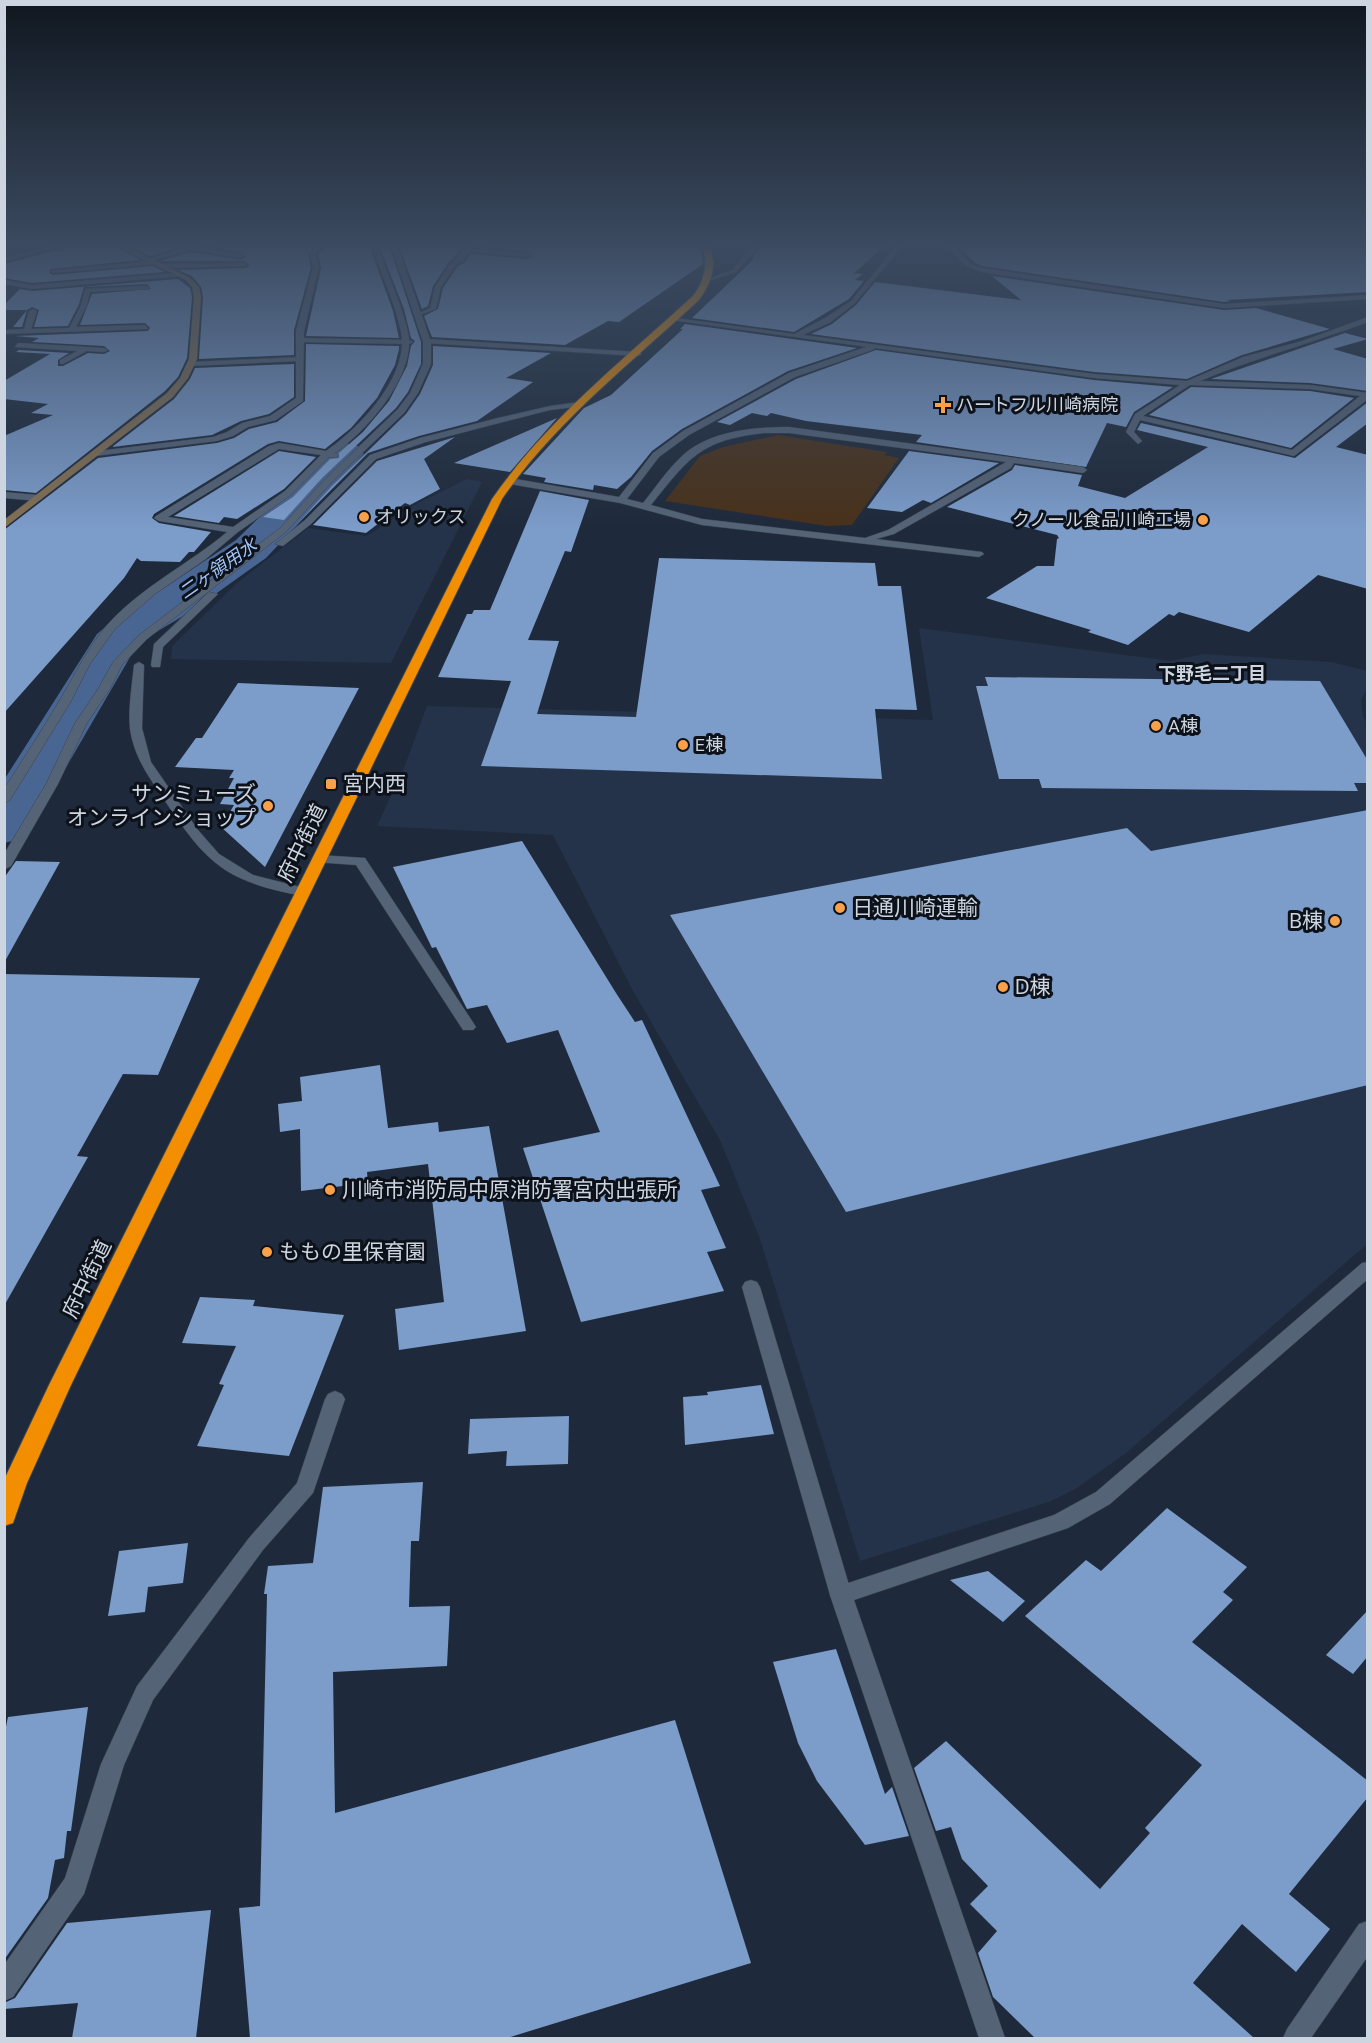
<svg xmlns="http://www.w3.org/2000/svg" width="1372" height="2043" viewBox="0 0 1372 2043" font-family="'DM Sans','Noto Sans JP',sans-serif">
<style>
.built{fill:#24334a}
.green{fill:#49311a}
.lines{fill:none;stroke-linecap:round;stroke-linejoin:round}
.river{fill:#496692;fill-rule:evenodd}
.building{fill:#7c9cca}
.lane-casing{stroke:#3b4553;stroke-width:1}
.street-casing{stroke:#3b4553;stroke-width:1}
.secondary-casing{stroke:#3b4553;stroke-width:1}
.highway-casing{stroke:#3b4553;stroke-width:2}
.lane{fill:#556377;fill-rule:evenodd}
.street{fill:#556377;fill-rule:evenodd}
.secondary{fill:#847053;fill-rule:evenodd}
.highway{fill:#f38e00;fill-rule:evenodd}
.poi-dot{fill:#f8a14a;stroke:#0d121a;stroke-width:2}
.labels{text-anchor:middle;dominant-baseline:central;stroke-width:6;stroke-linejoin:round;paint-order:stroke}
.far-poi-label{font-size:18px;fill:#cdd5e0;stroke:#0d121a;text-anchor:start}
.far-water-label{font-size:18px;font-style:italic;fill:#a1c5fb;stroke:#0d121a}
.far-neighbourhood-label{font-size:18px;font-weight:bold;fill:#cdd5e0;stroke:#0d121a}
.poi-label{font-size:21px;fill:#cdd5e0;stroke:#0d121a;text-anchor:start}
.street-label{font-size:21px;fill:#cdd5e0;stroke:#0d121a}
</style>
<rect width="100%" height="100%" fill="#1e2a3b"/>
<!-- built -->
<path class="built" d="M467 479 482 482 391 663 171 659 172 646 237 583 308 528 367 536 409 508Z
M919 628 1171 661 1203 654 1331 662 1367 671V688L1361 700 1363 717 1368 724 1367 1244 1126 1453 1077 1488 1049 1502 860 1561 760 1239 720 1140 633 991 553 835 377 826 404 768 427 706 933 720Z"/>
<!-- green -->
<path class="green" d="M778 435 887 452 884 455 899 458 852 525 827 526 665 501 700 456 723 447Z"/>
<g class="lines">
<!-- river -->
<path class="river" d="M345 443 358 446 364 454 266 558 193 610 153 634 133 652 32 826 24 838 4 843V780L97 634 121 614 161 590 236 540 332 446Z"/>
</g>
<!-- building -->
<path class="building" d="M77 245H113L140 260 50 269 49 273 53 275 153 266 165 272 32 283 4 278V264Z
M128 245H186L150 256Z
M207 245H314L308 255 311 267 294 330V355L199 359 203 297 201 287 192 276 178 270 247 268 249 265 245 261H160L191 252 241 260 246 257 241 252Z
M326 245H369L393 311 399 338 306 336 321 268 318 255Z
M379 245H389L421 342V364L408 392 396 408 322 478 284 520 263 517 293 497 330 459 339 458V453L363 432 389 401 407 366 411 346 415 341 411 338 404 309Z
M399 245H465L449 262 433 286 428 306 422 309Z
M476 245H700L703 264 619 322 608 321 565 345 432 337 424 316 438 309 443 288 458 266 464 263 471 254 528 259 533 256 528 251Z
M886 245 854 273 863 274 855 280 864 281 849 299 794 332 692 318 753 260 752 258 762 246Z
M956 245H1368V292L1226 300 1231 301 1224 302 983 266 977 264Z
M992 276 1224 310 1256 308 1330 329 1242 355 1187 379 1094 372 811 334 832 324 856 305 875 282 1021 300Z
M178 279 190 288 192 297 187 358 178 377 165 391 36 493 4 490V436L53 415 31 413 48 404 4 399V381L50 354 16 352 19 350 69 353 58 360V366H63L88 353 104 354 110 351 104 346 32 342 39 338 15 336 148 331 150 328 145 323 80 325 92 294 151 289 147 284 84 287 79 304 68 326 34 327 39 310 32 307 27 310 22 327H13L27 310H4V305L20 289 32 291Z
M685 324 857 348 788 371 682 429 652 451 631 477 617 489 594 485 593 490 544 482 546 478 523 474 584 408 611 395 683 329H680Z
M1345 333 1368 339 1333 349 1368 359V391L1310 383 1211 379Z
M306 344 399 346V349L395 365 377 398 351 428 325 449 279 441 268 444 154 514 152 518 159 523 211 532 194 552H189L180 562 141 561 137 558 124 578 4 713V530L98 458 217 443 234 438 249 429 277 422 305 401Z
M433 346 551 353 506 378 533 382 477 421 419 436 368 453 298 523 332 486 406 414 420 394 433 365Z
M876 350 1094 380 1173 387 1134 412 1126 427 1107 423 1086 467 916 442 922 435 806 421 771 413 767 416 752 413 730 425 717 422 796 379Z
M294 364V397L269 414 241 421 212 435 112 447 174 399 190 379 195 368Z
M1191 387 1310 391 1354 398 1291 448 1149 415Z
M1368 402V423L1336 447 1368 455V589L1318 575 1249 632 1179 612 1174 616 1169 614 1128 645 1088 632 1091 630 986 598 1037 566H1054L1057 539 1059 538 1057 535 947 507 1012 470 1015 465 1082 475 1078 486 1125 498 1208 447 1137 430 1141 423 1295 458Z
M557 418 510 472 454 463Z
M455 437 424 459 440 489 410 505 405 503 366 533 313 525 377 461Z
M279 451 316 457 284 489 237 519 224 517 219 523 174 516Z
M909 451 999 463 931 503 923 500 902 512 867 508Z
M540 491 589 500 571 552 565 551 528 640 559 641 537 714 636 717 659 558 875 563 878 586H901L917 710 875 709 882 779 481 766 511 681 438 677 467 614H472L474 610H490Z
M985 677 1320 681 1368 761V783H1354L1358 791 1042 788 1039 779H999L976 686H988Z
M238 683 359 688 265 867 221 827 234 805 220 804 234 778H229L234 770 175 767 196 738H202Z
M1368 810V1085L846 1212 670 915 1127 828 1151 851Z
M522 841 616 993 635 1022 642 1020 720 1186 701 1190 726 1248 707 1252 724 1291 581 1322 523 1148 600 1132 558 1030 507 1043 487 1005 467 1009 436 947 432 948 393 867Z
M16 861 60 862 4 963V878Z
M4 974 200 978 158 1075 123 1074 77 1156 88 1157 4 1306Z
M380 1065 388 1128 438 1122 439 1132 489 1126 526 1331 399 1350 395 1309 444 1302 428 1164 367 1172 368 1183 301 1191 300 1129 280 1132 278 1104 302 1101 300 1077Z
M200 1297 255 1300 253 1306 344 1315 289 1456 197 1446 224 1385 219 1384 236 1346 182 1343Z
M761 1385 774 1434 685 1445 683 1397 708 1395 707 1392Z
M569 1416 568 1464 506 1466 507 1451 468 1454 470 1419Z
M423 1482 419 1541H411L409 1607 450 1606 447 1666 333 1672 335 1813 675 1720 751 1963 507 2038H250L239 1908 260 1906 267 1594H264L268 1566 313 1563 323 1487Z
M1167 1508 1247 1567 1223 1592 1233 1600 1192 1642 1368 1781V1797L1289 1894 1330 1929 1296 1972 1242 1924 1193 1983 1254 2038H1035L993 1997 978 1953 997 1931 970 1904 988 1886 962 1859 951 1827 936 1831 914 1768 946 1741 1100 1889 1150 1833 1145 1828 1202 1765 1025 1616 1086 1560 1101 1571Z
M188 1543 183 1583 148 1587 145 1612 108 1616 119 1551Z
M988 1571 1025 1601 1003 1622 950 1580Z
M1368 1610V1656L1353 1674 1326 1655Z
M836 1649 885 1794 892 1787 909 1836 865 1845 817 1781 798 1743 773 1662Z
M88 1707 71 1831H67L64 1858 55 1860 48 1898 4 1960V1736L8 1717Z
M211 1910 196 2038H72L78 2003 4 2009V2003L15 1998 67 1923Z"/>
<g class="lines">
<defs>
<path id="lane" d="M946 245H953L970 264 982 268 1224 304 1368 295V299L1224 308 981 272 966 266Z
M191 246 241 254 244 256 241 258 189 249Z
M468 248 528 253 531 255 528 257 466 251Z
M154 261 156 264 53 273 50 271Z
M245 263 247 266 160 268 157 266 160 264Z
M451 263 456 264 441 287 436 309 417 316V314L430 308 435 287Z
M147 286 149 289 90 292 87 305 76 327 145 325 148 329 4 334V330L24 329 29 311 33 309 37 311 31 329 69 328 81 305 85 289Z
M300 338 409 340 413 342 409 344 297 342Z
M427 339 638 352 642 354 638 356 424 343Z
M18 343 104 348 108 350 104 352 87 351 63 364H60V360L77 351 15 347Z
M872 345 875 349 795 377 689 435 659 457 627 499 643 503C656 487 667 470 682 456 709 431 754 427 789 427L1083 467 1087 470 1083 473 1014 463 1011 468 894 534 876 539 982 552 984 554 979 557 702 525 620 503 510 484 506 481 510 478 619 497 653 453 683 431 789 373ZM764 433H789L1006 462 888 530 865 538 702 519 651 505C689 458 700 440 764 433Z
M303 357V361H300L191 366 187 364 191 362Z
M139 662 144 665 142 728 151 762 198 830 219 854 253 875 308 889 310 892 308 895 303 896C224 881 207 864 163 798 148 776 134 756 130 729 128 709 132 685 134 665Z
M751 1280 757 1282 760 1287 852 1595 849 1602 841 1604 833 1602 830 1595 742 1287 745 1282Z
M335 1391 342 1394 345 1399 313 1493 263 1550 153 1700 124 1765 84 1894 13 1997 4 2001V1965L65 1878 101 1764 137 1686 249 1538 297 1483 325 1399 328 1394Z"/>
<path id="street" d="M56 245H75L42 251 4 262V258Z
M194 245H205L148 262 145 260Z
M317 245H324L316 254 319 267 304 331 303 401 276 420 248 427 233 436 217 441 95 456V452L98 451 213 437 227 432 242 423 270 416 296 398V331L313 267 310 254Z
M371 245H377C387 273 401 303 408 332 417 374 367 431 335 453L338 455 337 457H329L291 495 238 532 206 559 155 594 115 629 90 664 70 703 10 800 4 804V789C22 761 41 732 58 703 74 677 87 648 107 625 141 587 189 564 227 532L159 521 154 518 156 516 269 446 279 443 326 451C358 429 410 376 401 332 395 303 381 273 371 245ZM279 449 321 455 285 491 233 527 168 517Z
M391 245H397L431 342V364L418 393 404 413 330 484 286 532 147 639 122 665 110 689 87 723 58 784 11 866 4 870V854L46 784 75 723 98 689 113 662 139 635 280 528 324 480 398 409 410 393 423 364V342Z
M468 245H474L462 262 451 265Z
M753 245H760L736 272 705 282V280L732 270Z
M897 245H903L855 303 831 322 803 335 1094 374 1187 381 1243 357 1302 341 1368 317V322C1312 343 1255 358 1200 381L1310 385 1368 393V399L1294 456 1140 420 1134 432 1142 441 1138 444 1126 432 1135 414 1180 385 1094 378 671 320 675 318 794 334 825 318 851 301ZM1190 385 1310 389 1360 396 1292 450 1143 416Z
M179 273 181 276 32 289 4 284V280L32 285Z
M580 402 584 404 583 406 550 410 503 422 426 442 376 459 311 524 283 546 275 544 305 520 370 455 420 438 498 418 550 406Z
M4 492 38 495 43 498 38 501 4 498Z
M209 592 218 594 163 647 160 667H152L151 665 154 644Z
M319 855 365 858 476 1027 473 1030H463L356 865 314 862 312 859 314 856Z
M1368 1262V1279L1110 1504 1068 1528 854 1600 1005 2038H979L830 1595 833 1588 1054 1515 1096 1492 1362 1263Z
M1368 1921V1956L1311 2038H1283L1287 2029 1359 1924Z"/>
<path id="secondary" d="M115 245H123L190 278 199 287 201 297 197 359 188 378 173 397 4 528V520L167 393 180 378 189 359 194 297 192 287 186 280Z"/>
<path id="highway" d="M702 245H710C717 267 712 282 699 300 631 363 555 422 502 499L71 1385 27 1483 13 1523 4 1526V1480L49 1385 492 499C546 421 623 360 693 296 705 280 708 265 702 245Z"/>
</defs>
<!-- lane casing -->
<use href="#lane" class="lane-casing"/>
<!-- street casing -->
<use href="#street" class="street-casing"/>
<!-- secondary casing -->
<use href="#secondary" class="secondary-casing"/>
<!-- highway casing -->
<use href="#highway" class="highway-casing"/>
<!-- lane -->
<use href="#lane" class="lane"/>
<!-- street -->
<use href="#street" class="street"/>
<!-- secondary -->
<use href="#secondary" class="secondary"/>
<!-- highway -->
<use href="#highway" class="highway"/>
</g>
<!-- sky -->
<linearGradient id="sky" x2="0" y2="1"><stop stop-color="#101720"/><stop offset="0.46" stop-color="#3b4a60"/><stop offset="1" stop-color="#3b4a60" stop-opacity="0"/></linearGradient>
<rect width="1372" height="531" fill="url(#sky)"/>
<!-- markers -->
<g class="poi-dot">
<path d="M940 396h6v6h6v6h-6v6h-6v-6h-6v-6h6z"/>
<circle cx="364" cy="517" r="6"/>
<circle cx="1203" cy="520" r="6"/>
<circle cx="1156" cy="726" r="6"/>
<circle cx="683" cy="745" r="6"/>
<rect x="325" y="778" width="12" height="12" rx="3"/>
<circle cx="268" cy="806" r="6"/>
<circle cx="840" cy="908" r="6"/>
<circle cx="1335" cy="921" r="6"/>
<circle cx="1003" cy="987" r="6"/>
<circle cx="330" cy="1190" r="6"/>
<circle cx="267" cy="1252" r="6"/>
</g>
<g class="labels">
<!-- far-poi labels -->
<g class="far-poi-label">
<text x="956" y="405">ハートフル川崎病院</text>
<text x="376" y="517">オリックス</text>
<text x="1191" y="520" text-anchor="end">クノール食品川崎工場</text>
<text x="1168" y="726">A棟</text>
<text x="695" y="745">E棟</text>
</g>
<!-- far-water labels -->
<g class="far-water-label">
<text transform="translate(218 569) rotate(-35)">二ヶ領用水</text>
</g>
<!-- far-neighbourhood labels -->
<g class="far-neighbourhood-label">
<text x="1212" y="674">下野毛二丁目</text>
</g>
<!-- poi labels -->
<g class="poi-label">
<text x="343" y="784">宮内西</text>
<text x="256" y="794" text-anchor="end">サンミューズ<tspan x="256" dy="24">オンラインショップ</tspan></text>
<text x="852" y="908">日通川崎運輸</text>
<text x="1323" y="921" text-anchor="end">B棟</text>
<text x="1015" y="987">D棟</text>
<text x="342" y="1190">川崎市消防局中原消防署宮内出張所</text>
<text x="279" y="1252">ももの里保育園</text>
</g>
<!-- street labels -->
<g class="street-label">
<text transform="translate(302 843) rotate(-64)">府中街道</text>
<text transform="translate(87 1279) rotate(-64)">府中街道</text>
</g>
</g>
<!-- border -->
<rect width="1372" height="2043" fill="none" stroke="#cdd5e0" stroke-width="12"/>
</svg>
